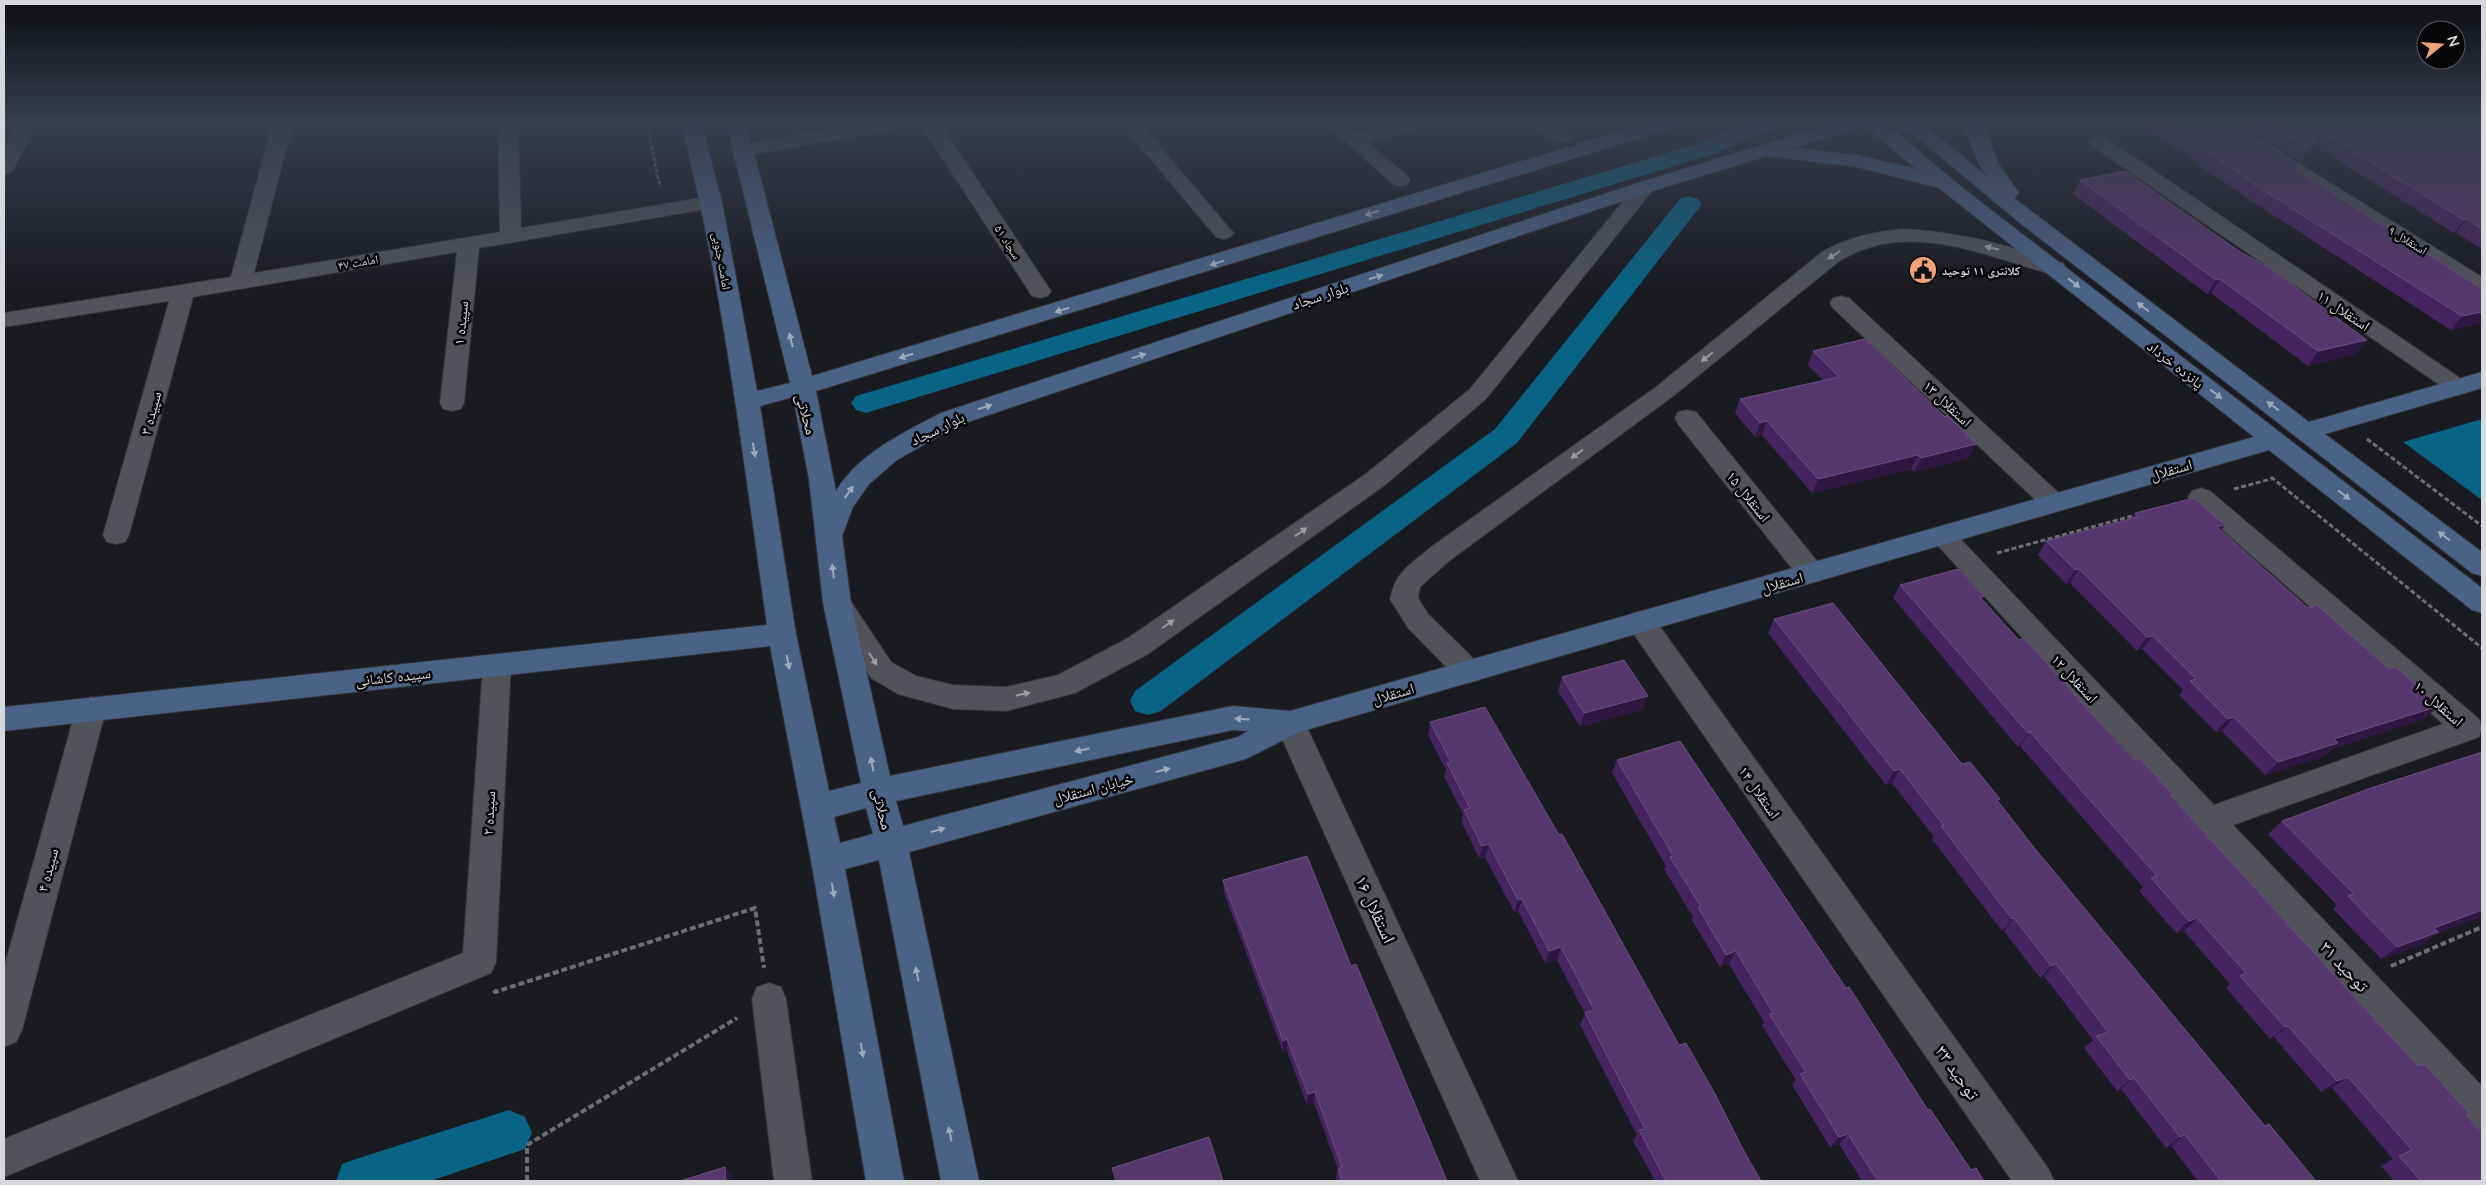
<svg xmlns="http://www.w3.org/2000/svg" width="2486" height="1185" viewBox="0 0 2486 1185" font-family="Lato,'Noto Naskh Arabic',sans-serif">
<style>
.water{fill:#086384}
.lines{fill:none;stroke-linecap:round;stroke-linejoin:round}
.canal{fill:#086384;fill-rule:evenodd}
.street-casing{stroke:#333438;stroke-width:2}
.secondary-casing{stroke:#333438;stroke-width:2}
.path-far2{stroke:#6d6d73;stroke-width:2.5;stroke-dasharray:4 2;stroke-linecap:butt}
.path-far1{stroke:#6d6d73;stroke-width:3;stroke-dasharray:5 2.5;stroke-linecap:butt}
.path{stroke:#6d6d73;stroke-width:4;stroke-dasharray:6 3;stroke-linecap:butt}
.street{fill:#51525a;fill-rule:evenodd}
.secondary{fill:#496285;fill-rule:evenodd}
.wall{fill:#462461}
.shaded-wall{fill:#2e1842}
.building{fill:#56376e;stroke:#6a5080}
.oneway{fill:#9ea9b9}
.oneway2{fill:#9b9ca2}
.labels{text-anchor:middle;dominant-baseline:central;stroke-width:5;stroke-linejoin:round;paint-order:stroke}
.far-street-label{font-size:12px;fill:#d7d8dc;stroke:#060608}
.far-poi-label{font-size:12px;font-weight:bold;fill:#d7d8dc;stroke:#060608;text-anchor:start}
.street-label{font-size:15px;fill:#d7d8dc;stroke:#060608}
.near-street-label{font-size:18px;fill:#d7d8dc;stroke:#060608}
</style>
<rect width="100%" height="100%" fill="#1a1a21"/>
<!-- water -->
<path class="water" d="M2482 419V500L2403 442Z"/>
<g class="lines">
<!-- canal -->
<path class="canal" d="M1750 122H1782L1778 127 1713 154 876 410 866 413 856 410 851 403 856 396 1697 144Z
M1689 196 1698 199 1702 204 1517 443 1161 711 1148 715 1135 711 1130 701 1135 691 1495 429 1680 199Z
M509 1110 525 1117 532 1133 525 1149 430 1181H336L342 1164 359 1158Z"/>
<defs>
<path id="street" d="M18 122H38L14 168 11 172 4 174V150Z
M273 122H293L254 273 500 232 498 122H518L521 228 712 196 719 198 722 202 719 206 712 208 479 248 464 403 461 409 452 411 443 409 440 403 457 252 193 297 129 535 125 542 116 544 107 542 103 535 169 301 4 327V313L231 277Z
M869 122H911L909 126 902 128 743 156 736 154 733 150 736 146 743 144Z
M919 122H939L1051 291 1048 296 1040 298 1032 296Z
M1120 122H1139L1230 229 1234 233 1230 237 1223 239 1216 237Z
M1324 122H1345L1358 133 1400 122H1432L1430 126 1368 142 1407 176 1410 180 1407 184 1400 186 1393 184Z
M1534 122H1555L1572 137 1569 141C1555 144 1541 133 1534 122Z
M2210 122H2232L2482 277V293L2474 291 2212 126Z
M2099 136 2106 138 2466 382 2470 387 2466 392 2458 395 2450 392 2092 146 2089 142 2092 138Z
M1645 181 1652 183 1655 187 1652 191 1486 399 1385 485 1148 654 1075 693 1006 711 953 709 898 694 871 678 824 604 828 597 838 594 848 597 891 662 916 676 953 685 1006 687 1058 675 1128 638 1367 473 1470 389 1638 183Z
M1902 229C1958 231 2010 246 2063 263L2066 268 2063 273 2055 275C1982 256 1909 218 1838 262L1672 397 1449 561 1420 587 1418 598 1428 614 1479 664 1483 672 1479 680 1469 683 1459 680 1408 628 1390 599C1396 571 1410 565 1431 547L1656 387 1822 252C1848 237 1873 232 1902 229Z
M1841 296 1849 298 2063 497 2067 503 2063 509 2054 512 2045 509 1833 308 1830 303 1833 298Z
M1687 410 1696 412 1821 566 1825 573 1821 580 1811 583 1801 580 1678 424 1675 418 1678 412Z
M2201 488 2210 491 2479 719 2482 727 2479 737 2233 825 2482 1086V1130L2469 1125 1929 536 1933 529 1942 527 1951 529 2214 805 2443 724 2192 503 2188 497 2192 491Z
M1641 611 1651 614 2048 1168 2054 1181H2012L1631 630 1627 622 1631 614Z
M497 654 507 657 511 665 496 962 491 973 4 1177V1139L463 953 483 665 487 657Z
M91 697 101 701 106 709 22 1030 16 1042 4 1047V968L76 709 81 701Z
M1290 711 1301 714 1305 723 1518 1181H1480L1275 723 1279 714Z
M769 983 781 987 786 999 812 1181H774L752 999 757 987Z"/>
<path id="secondary" d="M681 122H701L722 202 757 391 790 383 726 122H746L812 376 1651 122H1679L1677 126 1614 146 816 391 836 491C859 453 903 433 941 413L1638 183 1837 122H1884L1964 189 2482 588V613L2472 610 2269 450 1299 732 1246 759 909 852 979 1181H941L879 860 845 869 904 1181H866L811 860 770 646 4 731V707L767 625C743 457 723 287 681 122ZM1864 125 1916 169 1857 155 1794 148ZM1767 156 1857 167 1939 188 2254 437 1290 711 1233 706 890 776 851 603 842 536 853 507 869 484 897 460 959 425 1652 191ZM793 397 809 479 823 603 861 783 829 791 796 634 760 406ZM1233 730 1248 731 1238 737 903 826 896 801ZM866 808 873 834 840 843 834 817Z
M1899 122H1920L1988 177 1978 163 1963 122H1983L1998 163 2019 193 2014 198 2309 422 2482 372V388L2325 434 2482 552V576L2472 573 2020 223Z"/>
</defs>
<!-- street casing -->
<use href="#street" class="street-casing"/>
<!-- secondary casing -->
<use href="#secondary" class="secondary-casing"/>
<!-- path-far2 -->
<path class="path-far2" d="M646 122 660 187"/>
<!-- path-far1 -->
<path class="path-far1" d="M2367 439 2482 526
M2271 477 2482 648
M2234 489 2271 479
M1997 553 2136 515"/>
<!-- path -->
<path class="path" d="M2391 966 2482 927
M494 990 495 992 755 908 764 968
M527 1181V1145L737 1018"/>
<!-- street -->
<use href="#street" class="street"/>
<!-- secondary -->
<use href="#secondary" class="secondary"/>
</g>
<!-- wall -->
<path class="wall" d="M2154 122H2231L2296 170 2482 289V323L2451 330 2253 202 2149 130Z
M2236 122H2462L2482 134V249L2456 233H2454L2312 144 2301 162Z
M2464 122H2482V132Z
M2080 180 2356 354 2308 366 2211 293 2207 294 2073 194Z
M1813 351 1945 417 1976 444 1969 458 1914 472 1911 469 1812 493 1762 435 1755 437 1735 413 1740 399 1823 380 1808 365Z
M2135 513 2225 525 2221 530 2424 719 2332 749 2325 756 2265 775 2222 731 2216 732 2179 695 2183 690 2142 649 2137 651 2070 583 2066 584 2038 555 2046 541 2131 518Z
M1900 585 1984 596 1982 600 2019 640 2133 760 2171 796 2357 1000 2418 1066 2466 1115 2482 1181H2394L2381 1166 2393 1159 2332 1088 2321 1092 2274 1037 2270 1039 2226 988 2230 984 2184 931 2176 933 2139 891 2143 887 2020 746 2018 747 1893 598Z
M1774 619 1962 764 1998 802 2032 845 2212 1062 2265 1126 2316 1181H2198L2171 1146 2166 1148 2121 1089 2117 1091 2084 1048 2093 1040 2044 976 2040 978 2004 931H2002L1932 839 1934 837 1892 783 1886 785 1768 633Z
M1562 677 1643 709 1580 727 1558 691Z
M1430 722 1679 1045 1761 1181H1655L1633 1141 1637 1135 1580 1025 1585 1014 1557 960 1545 963 1518 911 1514 912 1485 857 1479 858 1462 823 1463 814 1444 776 1446 770 1428 735Z
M1617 760 1846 988 1928 1110 1971 1170 1984 1181H1862L1839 1144 1830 1147 1792 1085 1796 1080 1762 1026 1764 1022 1729 964 1720 967 1692 920 1693 917 1664 869 1666 866 1612 773Z
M2282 821 2436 934 2422 945 2381 959 2333 909 2337 905 2268 834Z
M1223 880 1351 966 1447 1181H1337L1336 1179 1338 1169 1314 1103 1307 1105 1287 1051 1283 1052 1224 893Z"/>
<!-- shaded-wall -->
<path class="shaded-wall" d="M2467 219 2456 233H2454L2464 220Z
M2220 279 2211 293 2207 294 2216 280Z
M2482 312V323L2451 330 2462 316Z
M2367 340 2356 354 2308 366 2318 351Z
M1767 421 1762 435 1755 437 1760 423Z
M1976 444 1969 458 1914 472 1921 458Z
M1918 455 1911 469 1812 493 1818 479Z
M2225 525 2214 539 2217 527Z
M2079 569 2070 583 2066 584 2075 570Z
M2153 636 2142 649 2137 651 2147 637Z
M1648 696 1643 709 1580 727 1584 713Z
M2439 706 2424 719 2332 749 2325 756 2265 775 2278 762 2334 739Z
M2234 717 2222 731 2216 732 2228 719Z
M2030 732 2020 746 2018 747 2028 733Z
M1900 769 1892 783 1886 785 1894 771Z
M1489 844 1485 857 1479 858 1482 846Z
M1522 899 1518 911 1514 912 1518 900Z
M2482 910V917L2436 934 2422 945 2381 959 2397 947 2434 928Z
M2014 918 2004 931H2002L2012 919Z
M2197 918 2184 931 2176 933 2189 921Z
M1561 947 1557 960 1545 963 1549 951Z
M1736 951 1729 964 1720 967 1726 955Z
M2056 964 2044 976 2040 978 2051 966Z
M2288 1026 2274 1037 2270 1039 2285 1027Z
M1287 1039V1051L1283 1052V1041Z
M2348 1077 2332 1088 2321 1092 2337 1081Z
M2134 1078 2121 1089 2117 1091 2130 1080Z
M1315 1092 1314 1103 1307 1105 1308 1094Z
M1848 1134 1839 1144 1830 1147 1839 1137Z
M2185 1135 2171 1146 2166 1148 2180 1137Z
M725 1167 733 1178V1181H726Z"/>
<!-- building -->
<path class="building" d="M2164 122H2231L2299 164 2296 170 2482 289V312L2462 316 2261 189Z
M2265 122H2462L2482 134V229L2467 219 2464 220 2320 131 2309 149Z
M2125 171 2239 251 2272 270 2367 340 2318 351 2220 279 2216 280 2080 180Z
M1865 339 1945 417 1948 416 1976 444 1921 458 1918 455 1818 479 1767 421 1760 423 1740 399 1839 377 1813 351Z
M2194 498 2225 525 2217 527 2308 608 2317 605 2389 669 2396 667 2439 706 2334 739 2338 743 2278 762 2234 717 2228 719 2190 681 2196 679 2153 636 2147 637 2079 569 2075 570 2046 541 2138 517 2135 513Z
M1958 569 1984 596 1980 597 2019 640 2024 638 2133 760 2139 758 2173 794 2170 795 2357 1000 2418 1066 2424 1064 2469 1113 2466 1115 2482 1133V1181H2421L2399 1156 2412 1150 2348 1077 2337 1081 2288 1026 2285 1027 2240 976 2246 973 2197 918 2189 921 2151 878 2157 876 2030 732 2028 733 1900 585Z
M1833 603 1962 764 1970 762 2000 799 1997 800 2032 845 2212 1062 2265 1126 2269 1124 2316 1181H2221L2185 1135 2180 1137 2134 1078 2130 1080 2096 1036 2108 1032 2056 964 2051 966 2014 918 2012 919 1941 826H1944L1900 769 1894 771 1774 619Z
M1624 660 1648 696 1584 713 1562 677Z
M1485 707 1559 835 1562 834 1679 1045 1686 1043 1715 1094 1745 1153 1761 1181H1666L1639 1130 1645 1129 1585 1013 1594 1010 1561 947 1549 951 1522 899 1518 900 1489 844 1482 846 1464 810 1470 808 1447 763 1451 762 1430 722Z
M1680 741 1846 988 1849 987 1928 1110 1930 1109 1971 1170 1976 1168 1984 1181H1878L1848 1134 1839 1137 1800 1074 1806 1072 1769 1014 1773 1013 1736 951 1726 955 1698 907H1701L1670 857 1673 856 1617 760Z
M2482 752V910L2434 928 2438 932 2397 947 2348 896 2354 894 2282 821 2368 789Z
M1307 856 1351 966 1356 964 1447 1181H1342L1338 1169 1342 1167 1315 1092 1308 1094 1287 1039 1283 1041 1223 880Z
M1209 1137 1223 1181H1116L1112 1168Z
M725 1167 726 1181H680Z"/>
<!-- one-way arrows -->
<defs><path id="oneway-solid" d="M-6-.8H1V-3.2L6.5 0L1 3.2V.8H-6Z" transform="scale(1.25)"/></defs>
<g class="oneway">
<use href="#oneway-solid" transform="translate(1372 213) rotate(162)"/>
<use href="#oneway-solid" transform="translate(1217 263) rotate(163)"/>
<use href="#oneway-solid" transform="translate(1376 277) rotate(-18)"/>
<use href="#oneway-solid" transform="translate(2074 283) rotate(38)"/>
<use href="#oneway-solid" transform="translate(2143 307) rotate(-143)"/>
<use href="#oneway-solid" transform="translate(1062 310) rotate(163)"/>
<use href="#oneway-solid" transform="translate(791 340) rotate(-104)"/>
<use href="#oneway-solid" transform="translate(906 356) rotate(163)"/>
<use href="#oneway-solid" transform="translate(1139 356) rotate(-18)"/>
<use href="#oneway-solid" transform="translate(2216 394) rotate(38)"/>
<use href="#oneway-solid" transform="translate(2273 406) rotate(-143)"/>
<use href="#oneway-solid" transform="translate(985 407) rotate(-18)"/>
<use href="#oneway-solid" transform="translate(754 450) rotate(81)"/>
<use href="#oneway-solid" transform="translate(849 492) rotate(-55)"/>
<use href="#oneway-solid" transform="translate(2344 495) rotate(38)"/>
<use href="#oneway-solid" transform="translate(2444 536) rotate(-143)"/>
<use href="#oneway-solid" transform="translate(833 571) rotate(-97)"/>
<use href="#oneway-solid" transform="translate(788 662) rotate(79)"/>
<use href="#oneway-solid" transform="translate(1242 719) rotate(-176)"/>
<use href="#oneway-solid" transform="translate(1082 750) rotate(168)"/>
<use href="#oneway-solid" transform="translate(872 764) rotate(-102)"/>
<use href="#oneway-solid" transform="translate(1163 770) rotate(-15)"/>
<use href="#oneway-solid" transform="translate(938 830) rotate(-15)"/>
<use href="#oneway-solid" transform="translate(833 890) rotate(80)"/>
<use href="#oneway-solid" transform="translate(917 974) rotate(-102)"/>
<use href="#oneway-solid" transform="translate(862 1050) rotate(80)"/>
<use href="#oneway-solid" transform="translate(950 1134) rotate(-102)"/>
</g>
<g class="oneway2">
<use href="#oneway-solid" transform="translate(1992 248) rotate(-166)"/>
<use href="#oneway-solid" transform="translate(1834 255) rotate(148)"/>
<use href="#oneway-solid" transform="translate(1707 357) rotate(141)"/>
<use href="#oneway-solid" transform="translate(1577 454) rotate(144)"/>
<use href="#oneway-solid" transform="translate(1301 532) rotate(-35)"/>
<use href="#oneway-solid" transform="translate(1168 624) rotate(-35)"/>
<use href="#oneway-solid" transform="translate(873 659) rotate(57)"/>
<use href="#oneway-solid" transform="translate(1023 694) rotate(-13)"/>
</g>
<!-- sky -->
<linearGradient id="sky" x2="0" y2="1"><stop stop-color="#0e0e12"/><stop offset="0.42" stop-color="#383e4e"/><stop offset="1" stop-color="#383e4e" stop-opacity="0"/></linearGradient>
<rect width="2486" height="288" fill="url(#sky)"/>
<!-- icons -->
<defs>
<symbol id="civic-disc" viewBox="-11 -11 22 22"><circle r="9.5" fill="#f0a27a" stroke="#060608"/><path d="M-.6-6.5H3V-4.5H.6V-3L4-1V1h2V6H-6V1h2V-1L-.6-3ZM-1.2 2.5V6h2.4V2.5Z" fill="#111"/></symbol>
</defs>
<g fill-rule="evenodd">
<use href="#civic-disc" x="1907" y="254" width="32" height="32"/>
</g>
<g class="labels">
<!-- far-street labels -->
<g class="far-street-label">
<text transform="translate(2408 240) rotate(32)">استقلال ۹</text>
<text transform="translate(1008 242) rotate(57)">سجاد ۵۱</text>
<text transform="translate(722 261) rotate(80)">امامت جنوبی</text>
<text transform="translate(358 262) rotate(-10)">امامت ۴۷</text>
</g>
<!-- far-poi labels -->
<g class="far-poi-label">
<text x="1942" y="270">کلانتری ۱۱ توحید</text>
</g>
<!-- street labels -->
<g class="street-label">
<text transform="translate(1320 295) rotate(-18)">بلوار سجاد</text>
<text transform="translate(2344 310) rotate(34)">استقلال ۱۱</text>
<text transform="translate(460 323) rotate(-84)">سپیده ۱</text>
<text transform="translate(2176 364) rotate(38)">پانزده خرداد</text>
<text transform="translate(1948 403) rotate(43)">استقلال ۱۳</text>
<text transform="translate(150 413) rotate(-75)">سپیده ۳</text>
<text transform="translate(807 414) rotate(75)">محلاتی</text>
<text transform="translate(937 428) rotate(-26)">بلوار سجاد</text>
<text transform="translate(2171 469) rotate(-16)">استقلال</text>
<text transform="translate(1749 496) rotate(51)">استقلال ۱۵</text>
<text transform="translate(1782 582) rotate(-16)">استقلال</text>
<text transform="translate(393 676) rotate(-6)">سپیده کاشانی</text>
<text transform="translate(2075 678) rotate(47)">استقلال ۱۲</text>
<text transform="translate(1393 693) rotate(-16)">استقلال</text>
<text transform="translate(2439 703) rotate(41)">استقلال ۱۰</text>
<text transform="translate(1093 788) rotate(-15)">خیابان استقلال</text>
<text transform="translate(1760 792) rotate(55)">استقلال ۱۴</text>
<text transform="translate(883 809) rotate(76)">محلاتی</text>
<text transform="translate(488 813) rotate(-87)">سپیده ۲</text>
<text transform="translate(47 870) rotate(-75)">سپیده ۴</text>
</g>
<!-- near-street labels -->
<g class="near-street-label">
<text transform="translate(1376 909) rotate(65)">استقلال ۱۶</text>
<text transform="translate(2345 966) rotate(47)">توحید ۳۱</text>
<text transform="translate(1958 1072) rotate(55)">توحید ۳۳</text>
</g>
</g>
<!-- border -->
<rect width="2486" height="1185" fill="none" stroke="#d7d8dc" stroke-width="10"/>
<!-- north arrow -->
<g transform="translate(2441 45) rotate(73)"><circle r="24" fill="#060608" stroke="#5a5a5d"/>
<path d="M0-4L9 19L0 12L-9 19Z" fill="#f0a27a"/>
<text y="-8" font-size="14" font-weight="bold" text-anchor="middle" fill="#d7d8dc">N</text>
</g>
</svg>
